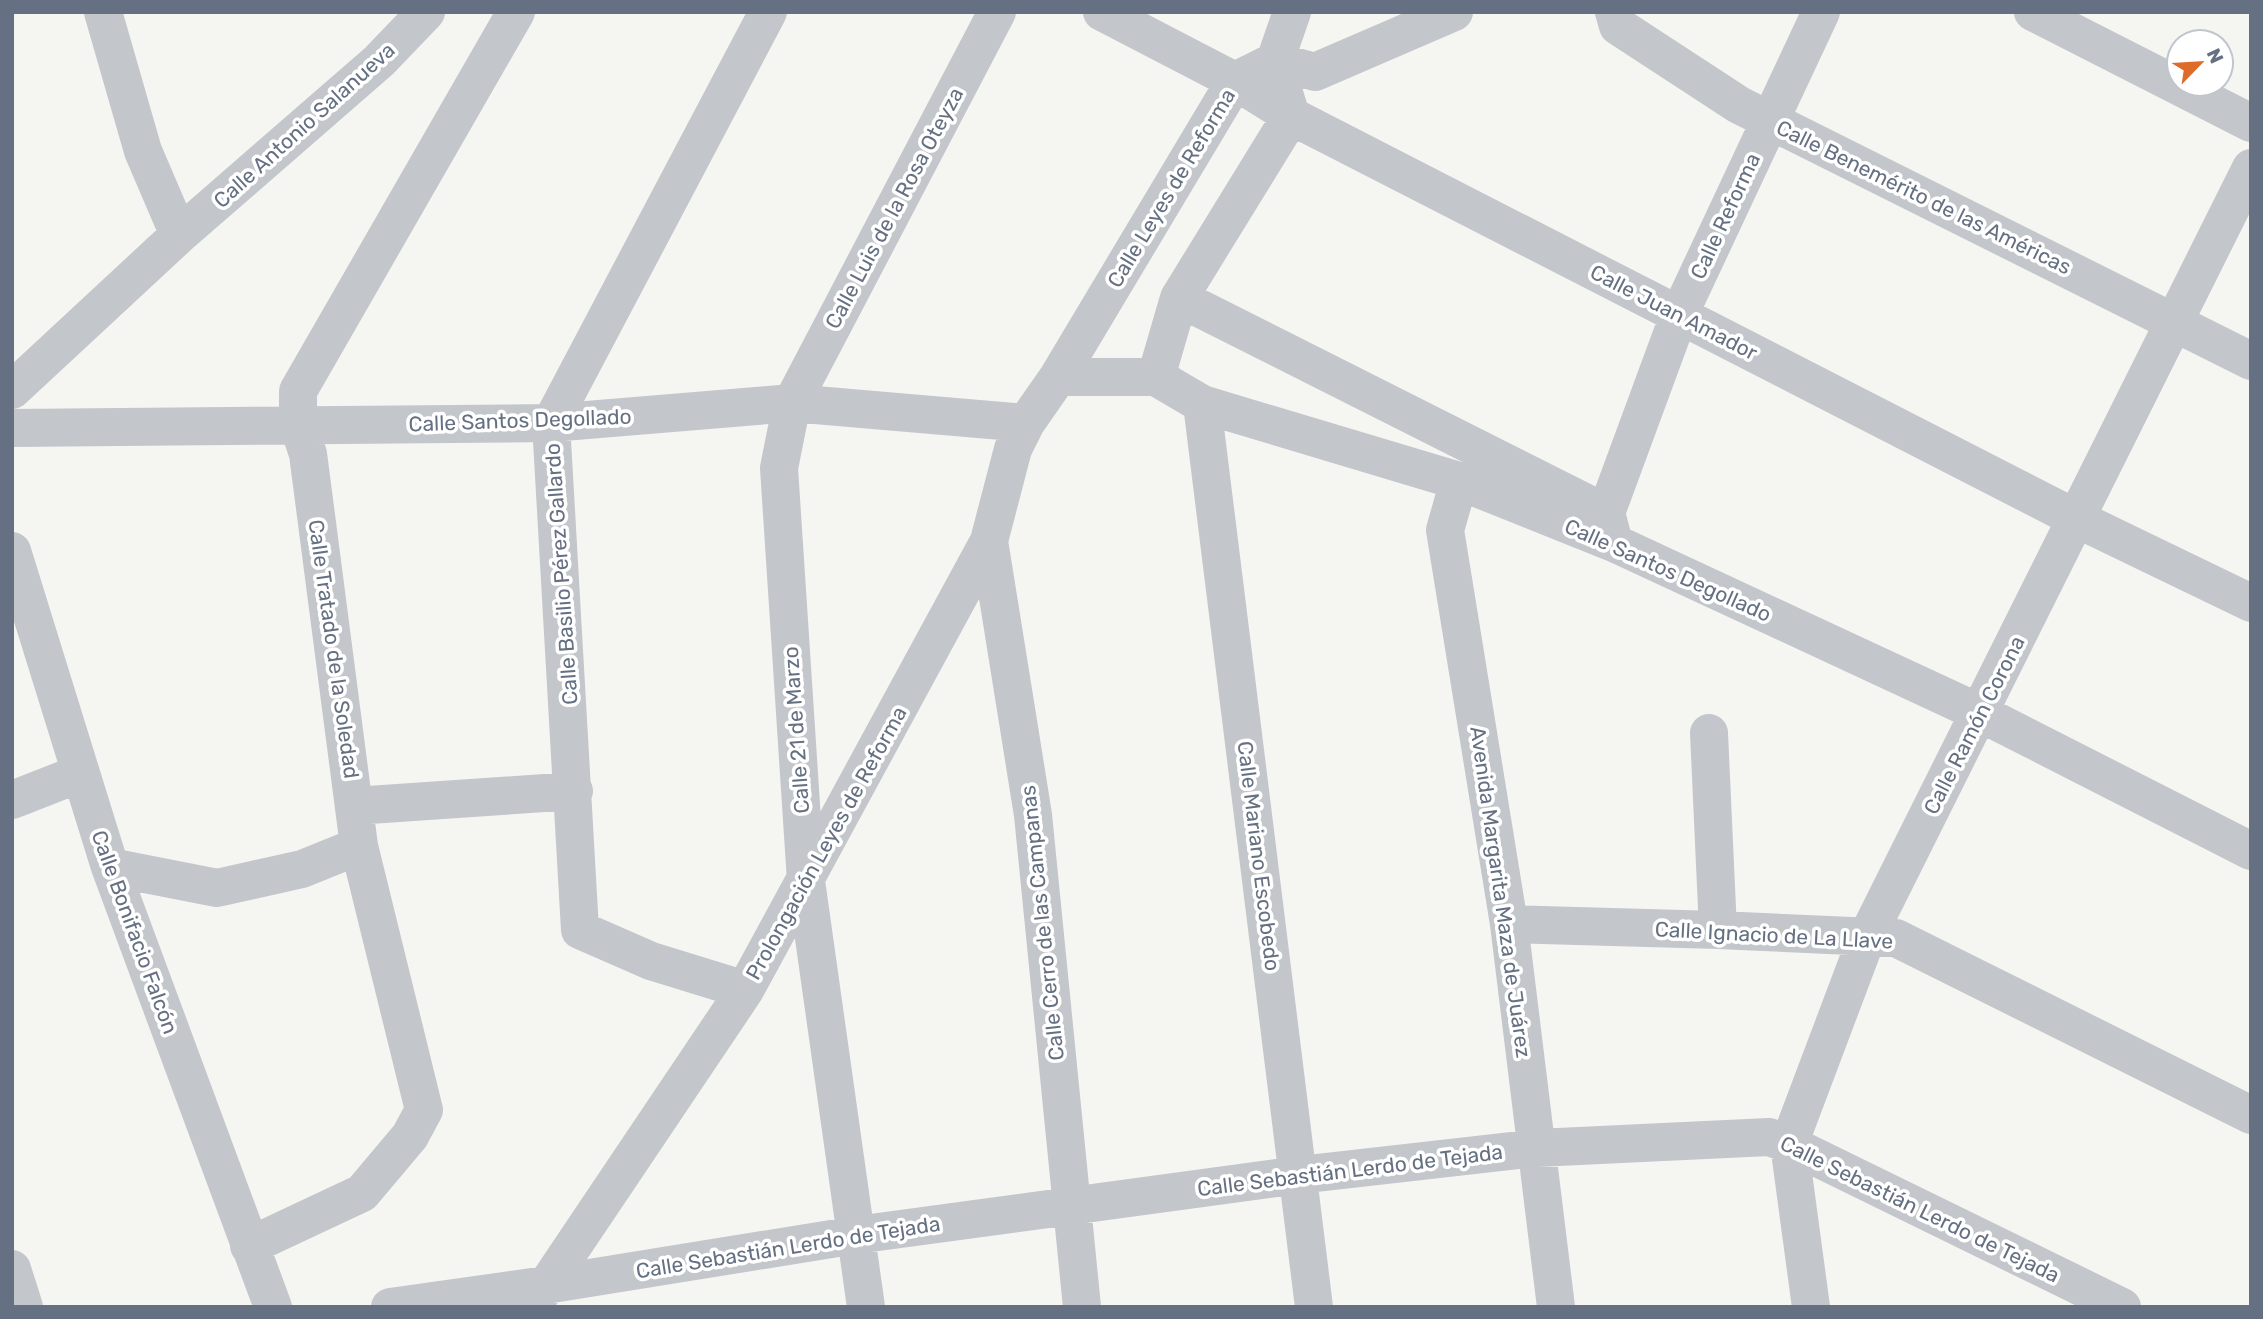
<svg xmlns="http://www.w3.org/2000/svg" width="2263" height="1319" viewBox="0 0 2263 1319" font-family="Rubik,sans-serif">
<style>
.lines{fill:none;stroke-linecap:round;stroke-linejoin:round}
.minor{stroke:#c3c6ca;stroke-width:38}
.labels{text-anchor:middle;dominant-baseline:central;stroke-width:7;stroke-linejoin:round;paint-order:stroke}
.street-label{font-size:21px;fill:#657182;stroke:#fff}
</style>
<rect width="100%" height="100%" fill="#f5f5f2"/>
<g class="lines">
<!-- minor -->
<path class="minor" d="M1102 12 1235 81 1291 116 2077 519 2251 603
M1614 12 1618 26 1739 105 2251 361
M2033 12 2251 123
M1275 61 1315 72 1454 12
M179 235 379 61 426 12
M1179 298 1606 513
M1058 377H1156L1202 404 1459 481 1614 543 1980 713 2251 851
M1156 377 1179 298 1291 116 1284 93
M12 390 179 235 143 151 103 12
M1202 404 1314 1307
M12 428 551 423 792 403 1026 423
M1459 481 1445 530 1509 924 1556 1307
M989 541 1033 815 1082 1307
M1614 543 1606 513 1679 315 1821 12
M12 551 110 867 273 1307
M1709 733 1718 930
M12 800 81 773
M354 806 574 791
M110 867 217 888 302 869 359 846
M1509 924 1718 930 1896 938 2251 1115
M745 990 651 961 580 930 551 423 768 12
M249 1246 362 1193 410 1136 424 1110 359 846 308 454 298 424V391L516 12
M12 1269 24 1307
M538 1298 745 990 989 541 1013 449 1026 423 1058 377 1235 81 1275 61 1292 12
M390 1307 546 1285 856 1235 1299 1175 1537 1148 1769 1137 1789 1144 2122 1307
M866 1307 806 881 779 468 792 403 997 12
M1811 1307 1789 1144 1867 937 2251 168"/>
</g>
<g class="labels">
<!-- street labels -->
<g class="street-label">
<text transform="translate(304 125) rotate(-42)">Calle Antonio Salanueva</text>
<text transform="translate(1171 188) rotate(-59)">Calle Leyes de Reforma</text>
<text transform="translate(1924 197) rotate(26)">Calle Benemérito de las Américas</text>
<text transform="translate(894 208) rotate(-62)">Calle Luis de la Rosa Oteyza</text>
<text transform="translate(1725 216) rotate(-65)">Calle Reforma</text>
<text transform="translate(1674 312) rotate(27)">Calle Juan Amador</text>
<text transform="translate(520 420) rotate(-2)">Calle Santos Degollado</text>
<text transform="translate(1668 570) rotate(24)">Calle Santos Degollado</text>
<text transform="translate(561 574) rotate(-94)">Calle Basilio Pérez Gallardo</text>
<text transform="translate(334 649) rotate(82)">Calle Tratado de la Soledad</text>
<text transform="translate(1974 725) rotate(-63)">Calle Ramón Corona</text>
<text transform="translate(796 730) rotate(-94)">Calle 21 de Marzo</text>
<text transform="translate(826 843) rotate(-61)">Prolongación Leyes de Reforma</text>
<text transform="translate(1259 856) rotate(83)">Calle Mariano Escobedo</text>
<text transform="translate(1501 892) rotate(82)">Avenida Margarita Maza de Juárez</text>
<text transform="translate(1042 923) rotate(-96)">Calle Cerro de las Campanas</text>
<text transform="translate(135 932) rotate(70)">Calle Bonifacio Falcón</text>
<text transform="translate(1774 935) rotate(3)">Calle Ignacio de La Llave</text>
<text transform="translate(1350 1170) rotate(-7)">Calle Sebastián Lerdo de Tejada</text>
<text transform="translate(1920 1209) rotate(26)">Calle Sebastián Lerdo de Tejada</text>
<text transform="translate(788 1247) rotate(-9)">Calle Sebastián Lerdo de Tejada</text>
</g>
</g>
<!-- border -->
<rect width="2263" height="1319" fill="none" stroke="#657182" stroke-width="28"/>
<!-- north arrow -->
<g transform="translate(2200 63) rotate(65)"><circle r="33" fill="#ffffff" stroke="#c1c6cd" stroke-width="2"/>
<path d="M0-5L12 26L0 18L-12 26Z" fill="#dd6c2a"/>
<text y="-10" font-size="19" font-weight="bold" text-anchor="middle" fill="#657182">N</text>
</g>
</svg>
